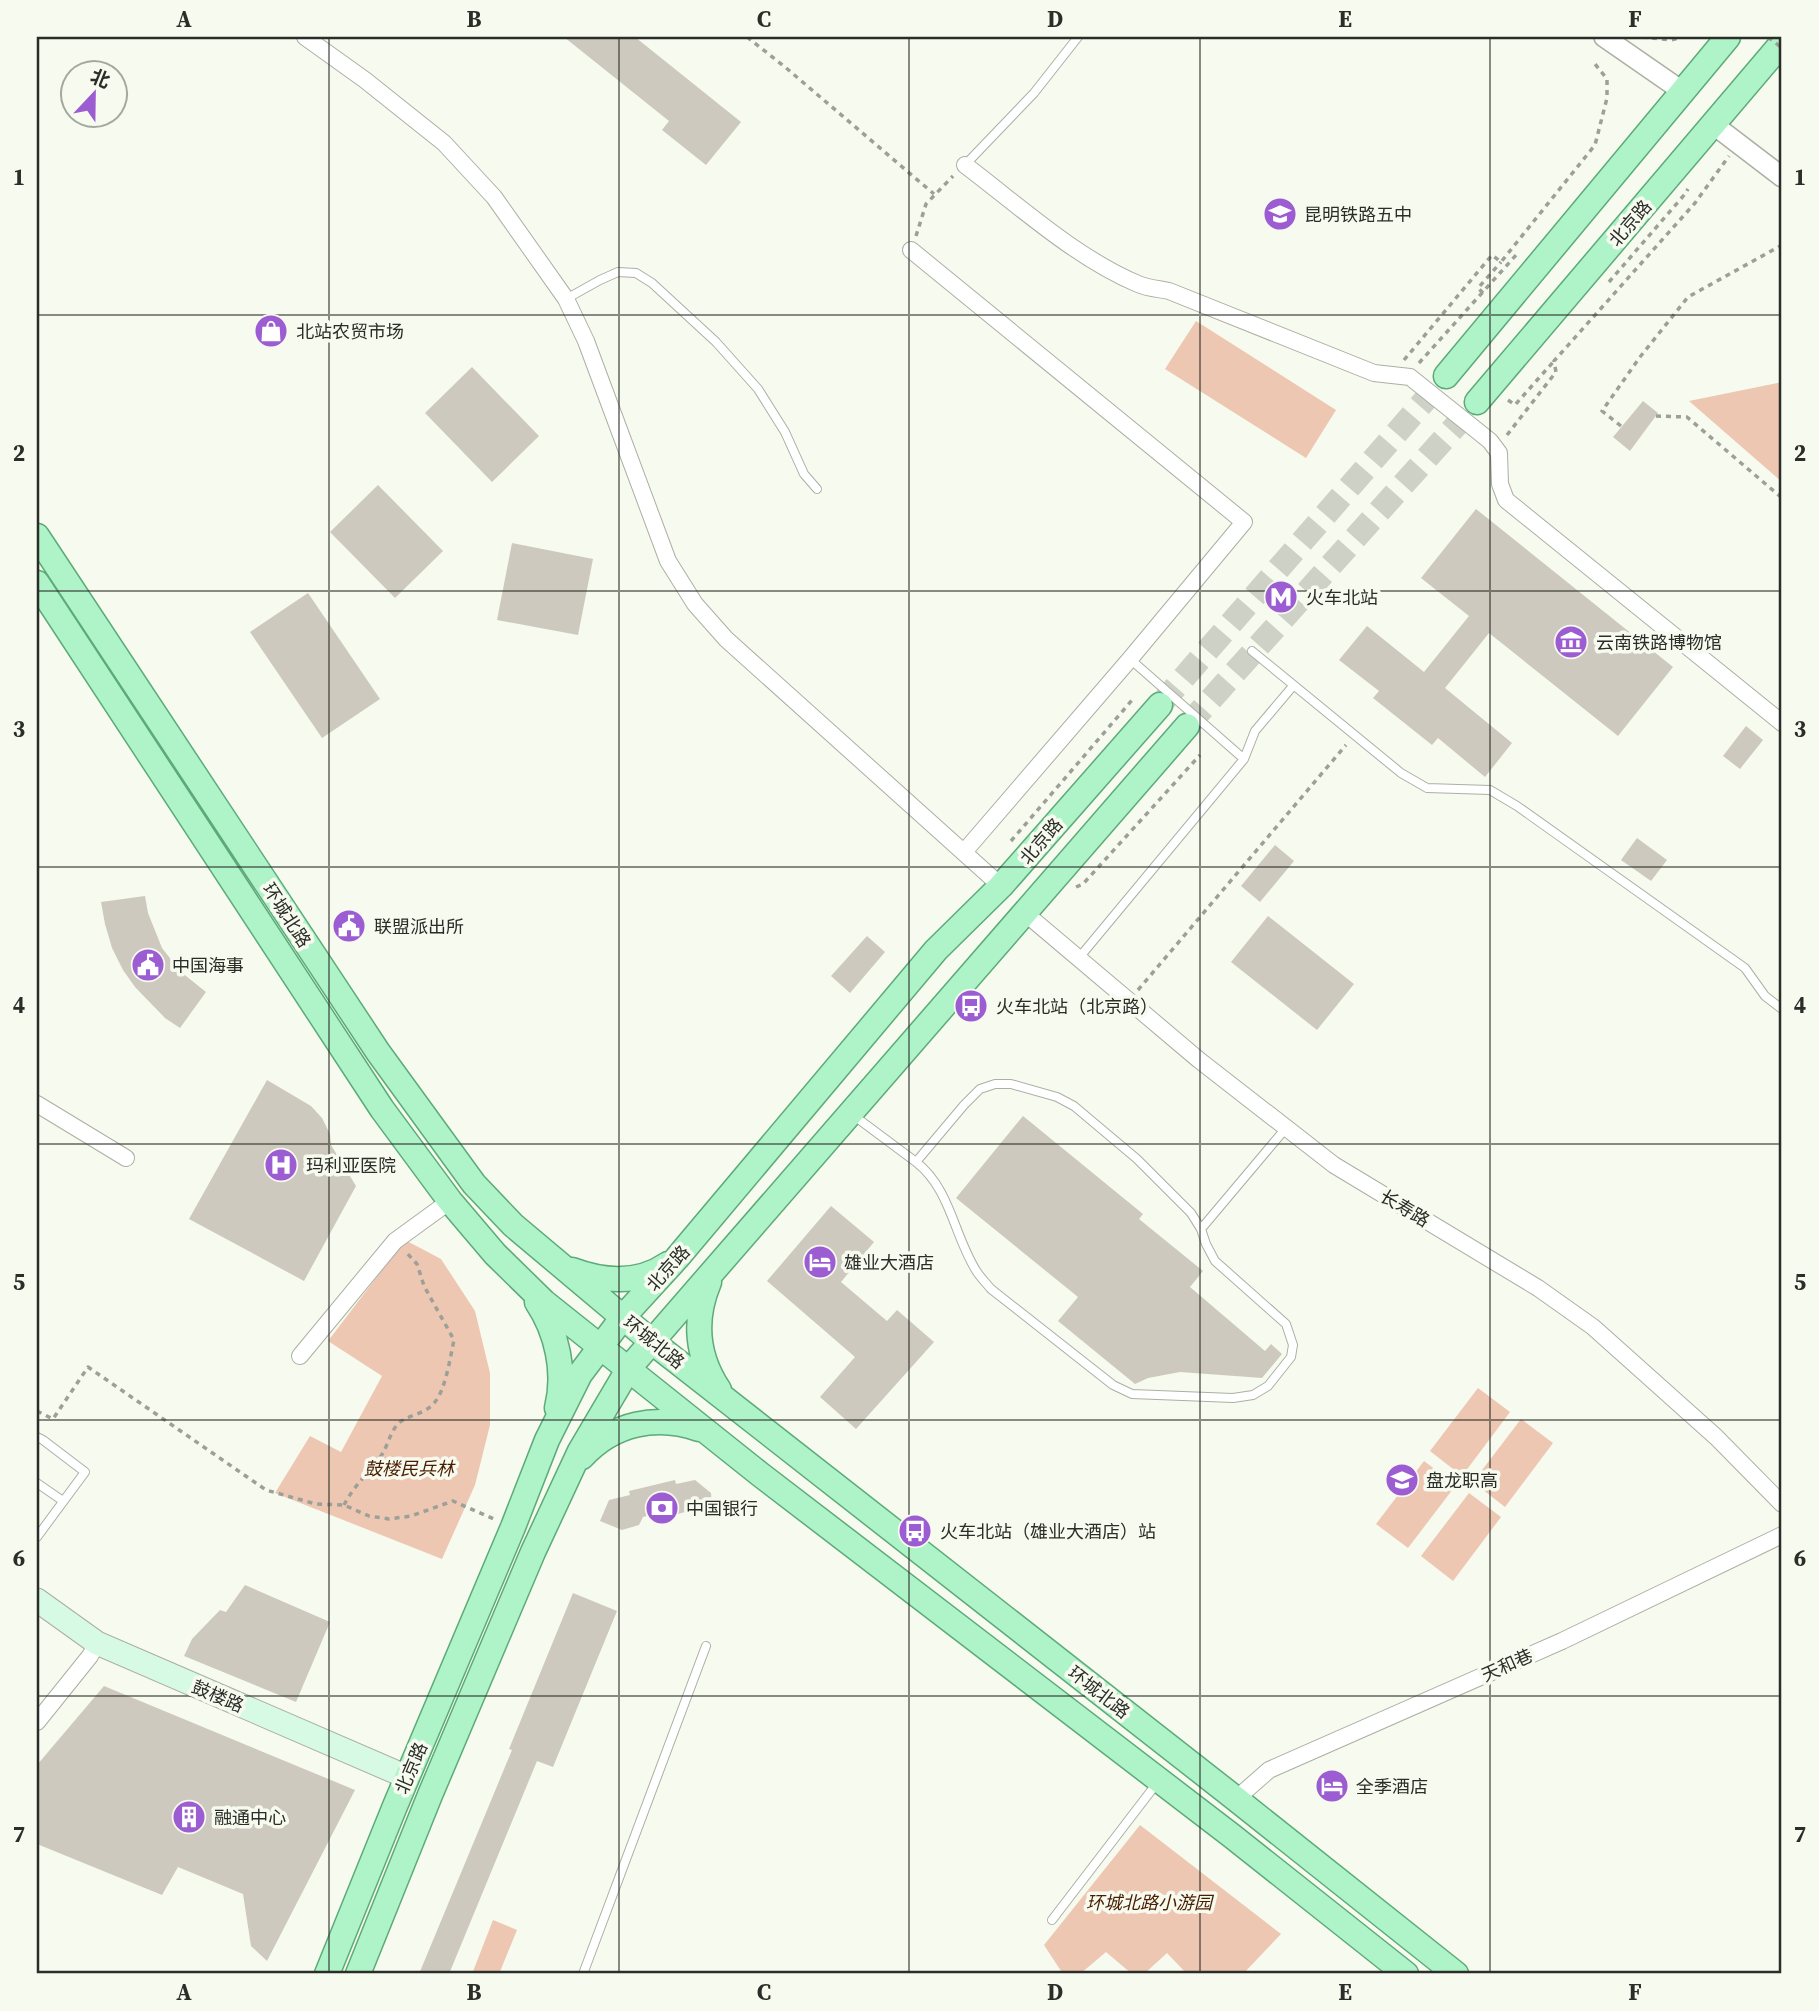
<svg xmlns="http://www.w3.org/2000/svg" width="1819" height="2011" viewBox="0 0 1819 2011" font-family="'Source Serif 4','Noto Sans SC',serif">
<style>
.green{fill:#edc7b2}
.building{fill:#cec9bf}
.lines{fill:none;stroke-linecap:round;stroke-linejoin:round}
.primary-tunnel{stroke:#ced1c6;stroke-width:24;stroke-dasharray:24 12;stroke-linecap:butt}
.service-casing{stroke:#acafa4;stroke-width:10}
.minor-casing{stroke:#acafa4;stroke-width:18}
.tertiary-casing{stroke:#acafa4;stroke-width:22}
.secondary-casing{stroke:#acafa4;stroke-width:25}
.primary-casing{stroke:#5daa79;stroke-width:27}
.path{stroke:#9da097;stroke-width:3.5;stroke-dasharray:5 5;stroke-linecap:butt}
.service{stroke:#fff;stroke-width:8}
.minor{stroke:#fff;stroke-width:16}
.tertiary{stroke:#fff;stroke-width:19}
.secondary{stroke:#d6fae4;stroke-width:23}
.primary{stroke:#aef4c8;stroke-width:24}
.path-bridge{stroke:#9da097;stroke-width:3.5;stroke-dasharray:5 5;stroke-linecap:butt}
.grid{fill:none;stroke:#2b2d28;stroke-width:2;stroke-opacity:0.55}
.labels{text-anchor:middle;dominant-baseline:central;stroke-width:7;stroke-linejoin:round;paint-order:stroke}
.poi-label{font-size:18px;fill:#2b2d28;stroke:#f7faee;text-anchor:start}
.street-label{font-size:18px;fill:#2b2d28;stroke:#f7faee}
.park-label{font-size:18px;font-style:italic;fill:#491d00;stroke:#f7faee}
.neatline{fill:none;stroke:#2b2d28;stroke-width:2.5}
.grid-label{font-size:23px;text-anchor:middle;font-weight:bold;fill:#2b2d28}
</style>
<rect width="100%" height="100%" fill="#f7faee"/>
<!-- green -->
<path class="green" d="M1196 321 1336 410 1306 458 1165 369Z
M1782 382V482L1689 401Z
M405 1240 441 1259 475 1311 490 1373V1425L475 1485 442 1559 275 1493 310 1436 341 1452 382 1376 328 1341Z
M1478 1388 1510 1412 1462 1476 1430 1451Z
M1521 1419 1553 1443 1505 1507 1473 1482Z
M1424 1461 1456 1485 1408 1548 1376 1524Z
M1469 1493 1501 1517 1453 1581 1421 1556Z
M1140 1825 1281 1934 1243 1974H1187L1167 1953 1144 1974H1132L1106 1952 1080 1974H1063L1044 1945Z
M493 1920 517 1930 499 1974H472Z"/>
<!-- building -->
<path class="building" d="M564 37H635L741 122 706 165 662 130 669 121Z
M472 367 539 436 492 482 425 413Z
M1643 401 1658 413 1630 451 1613 437Z
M378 485 443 551 395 598 330 532Z
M1476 509 1673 667 1618 736 1489 633 1445 688 1512 743 1485 777 1438 738 1432 745 1373 698 1379 691 1339 660 1367 626 1424 672 1469 616 1421 578Z
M512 543 593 559 578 635 497 620Z
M308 593 380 699 322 738 250 632Z
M1746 726 1763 740 1740 769 1723 756Z
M1637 838 1667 860 1651 881 1621 860Z
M1275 845 1294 861 1260 902 1241 886Z
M145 896 148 913 162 948 181 972 206 992 180 1028 165 1018 135 987 123 970 112 948 105 924 101 902Z
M1268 916 1354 984 1317 1030 1231 962Z
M867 936 885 952 850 993 831 976Z
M267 1080 311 1106 322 1118 330 1134 331 1145 356 1186 304 1281 189 1219Z
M1023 1116 1143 1214 1139 1219 1203 1271 1190 1287 1265 1351 1271 1344 1282 1354 1262 1378 1180 1372 1148 1378 1135 1384 1058 1321 1078 1297 956 1198Z
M831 1206 874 1242 841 1282 887 1321 897 1310 934 1342 856 1429 820 1397 855 1357 767 1281Z
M675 1480 676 1484 695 1480 711 1493 712 1505 670 1516 668 1510 643 1517 639 1525 622 1530 600 1521 609 1500 630 1495 629 1491Z
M245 1585 330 1622 296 1702 184 1656 192 1639 220 1610 226 1612Z
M573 1593 617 1611 553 1767 537 1761 449 1974H419L512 1750 509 1749Z
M104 1686 355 1790 267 1961 251 1946 243 1894 178 1867 162 1895 37 1844V1765Z"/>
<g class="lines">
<!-- primary-tunnel -->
<path class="primary-tunnel" d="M1160 705 1446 376
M1187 726 1477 402"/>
<defs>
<path id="service" d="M965 165 1034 93 1078 37
M566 299 600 280 618 272 636 273 652 283 716 342 758 389 785 432 804 474 817 489
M1252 651 1401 773 1427 788 1490 790 1517 806 1745 968 1765 996 1782 1009
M1130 659 1244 759
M1078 959 1244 759 1255 731 1293 686
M853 1115 916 1162C951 1189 954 1237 977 1272 981 1278 986 1283 991 1289L1113 1385 1132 1394 1233 1398 1253 1395 1268 1386 1291 1357 1293 1345 1286 1324 1215 1261 1206 1244 1201 1229 1191 1213 1137 1159 1074 1106 1057 1097 1011 1084H995L980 1089 964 1105 916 1162
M1201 1229 1286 1128
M37 1437 43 1440 85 1472 37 1537
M37 1483 63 1501
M1052 1920 1157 1783
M583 1974 706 1646"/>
<path id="minor" d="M305 37 365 80 444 143 494 197 566 299 586 341 668 561 695 604 726 639 1001 886
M965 165C1018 205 1076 258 1138 284 1147 288 1159 289 1169 291L1374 373 1410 377 1490 441 1499 453 1500 484 1506 500 1782 723
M911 250 1244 522 1130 659 964 852
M1025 913 1199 1060 1334 1165 1538 1288 1593 1327 1716 1437 1782 1504
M37 1104 126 1158
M300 1356 395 1241 450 1201
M37 1722 90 1656 97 1643
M1236 1799 1269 1770 1562 1641 1782 1535"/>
<path id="tertiary" d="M1604 37 1682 91
M1714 125 1782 177"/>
<path id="secondary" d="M37 1600 97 1643 407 1777"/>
<path id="primary" d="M1446 376 1728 37
M1477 402 1782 43
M37 536 378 1052 474 1184 513 1225 651 1341 1236 1799 1456 1974
M37 583 382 1109 450 1201 495 1254 544 1302 761 1475 1232 1836 1406 1974
M572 1270C604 1282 639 1284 668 1264
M709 1282C693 1320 697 1357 719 1390
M537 1302C557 1332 566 1372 557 1408
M582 1457C613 1423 657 1414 699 1429
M327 1974 395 1806 513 1527 547 1440 580 1374 623 1317 677 1258 936 950 1001 886 1160 705
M358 1974 430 1795 533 1552 580 1451 629 1368 1187 726"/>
</defs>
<!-- service casing -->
<use href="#service" class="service-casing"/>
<!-- minor casing -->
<use href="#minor" class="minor-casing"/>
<!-- tertiary casing -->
<use href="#tertiary" class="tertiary-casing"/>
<!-- secondary casing -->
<use href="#secondary" class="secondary-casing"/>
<!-- primary casing -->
<use href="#primary" class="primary-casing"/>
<!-- path -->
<path class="path" d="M747 37 785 67 934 194
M1642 37 1671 40 1682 37
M916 236 926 204 953 176
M1609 282 1685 194 1688 189
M1483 293 1478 288 1501 262
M1404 360 1492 255 1501 262 1595 145 1607 98V79L1595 64
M1419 363 1517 254
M1508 400 1515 405 1554 361
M1656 416 1687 417 1782 498
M1621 426 1602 411 1640 357 1688 297 1782 245
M1507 435 1556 372 1554 361 1695 203 1729 156
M1011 841 1133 699
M1076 887 1083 884 1200 755
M1138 990 1346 745
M37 1411 53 1419 88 1367 266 1490 316 1504 344 1505 369 1516 389 1519 411 1516 453 1501 494 1519
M344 1505C354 1485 371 1471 383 1453 388 1444 391 1431 398 1424 406 1415 425 1415 435 1402 446 1388 450 1358 454 1340L424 1286 417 1264 405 1251"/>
<!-- service -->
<use href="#service" class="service"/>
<!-- minor -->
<use href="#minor" class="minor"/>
<!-- tertiary -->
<use href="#tertiary" class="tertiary"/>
<!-- secondary -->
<use href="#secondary" class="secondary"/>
<!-- primary -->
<use href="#primary" class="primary"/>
<!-- path-bridge -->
<path class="path-bridge" d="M1768 37 1782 48"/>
</g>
<!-- grid -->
<path class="grid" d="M329 37V1974M619 37V1974M909 37V1974M1200 37V1974M1490 37V1974M37 315H1782M37 591H1782M37 867H1782M37 1144H1782M37 1420H1782M37 1696H1782"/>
<!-- icons -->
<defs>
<symbol id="school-disc" viewBox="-11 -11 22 22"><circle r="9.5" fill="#9c5cd2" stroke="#f7faee"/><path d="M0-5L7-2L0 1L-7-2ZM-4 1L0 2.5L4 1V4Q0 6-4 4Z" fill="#fff"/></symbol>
<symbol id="shop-disc" viewBox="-11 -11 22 22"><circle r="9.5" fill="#9c5cd2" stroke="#f7faee"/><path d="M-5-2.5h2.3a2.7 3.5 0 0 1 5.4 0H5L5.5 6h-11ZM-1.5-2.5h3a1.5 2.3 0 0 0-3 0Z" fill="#fff"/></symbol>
<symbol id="metro-disc" viewBox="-11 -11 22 22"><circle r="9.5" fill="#9c5cd2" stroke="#f7faee"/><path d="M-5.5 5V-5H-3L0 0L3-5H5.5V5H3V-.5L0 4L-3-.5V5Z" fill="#fff"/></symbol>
<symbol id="museum-disc" viewBox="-11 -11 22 22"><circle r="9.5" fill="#9c5cd2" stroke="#f7faee"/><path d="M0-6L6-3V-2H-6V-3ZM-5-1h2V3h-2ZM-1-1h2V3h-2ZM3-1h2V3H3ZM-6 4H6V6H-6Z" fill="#fff"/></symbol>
<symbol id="civic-disc" viewBox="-11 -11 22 22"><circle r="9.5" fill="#9c5cd2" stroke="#f7faee"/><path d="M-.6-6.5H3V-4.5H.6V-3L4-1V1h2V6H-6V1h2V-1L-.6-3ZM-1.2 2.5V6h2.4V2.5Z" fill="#fff"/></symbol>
<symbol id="bus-disc" viewBox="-11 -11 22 22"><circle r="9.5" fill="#9c5cd2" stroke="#f7faee"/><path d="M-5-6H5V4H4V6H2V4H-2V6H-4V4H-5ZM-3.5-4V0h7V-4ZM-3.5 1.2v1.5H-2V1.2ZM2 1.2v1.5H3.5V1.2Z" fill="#fff"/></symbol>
<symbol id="hospital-disc" viewBox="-11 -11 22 22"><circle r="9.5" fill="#9c5cd2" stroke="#f7faee"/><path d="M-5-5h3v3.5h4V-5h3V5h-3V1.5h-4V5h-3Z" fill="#fff"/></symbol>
<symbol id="hotel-disc" viewBox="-11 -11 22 22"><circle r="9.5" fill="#9c5cd2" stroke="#f7faee"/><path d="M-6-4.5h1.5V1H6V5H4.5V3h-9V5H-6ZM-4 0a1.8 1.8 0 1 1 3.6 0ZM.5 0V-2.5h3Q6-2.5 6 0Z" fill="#fff"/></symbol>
<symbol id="bank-disc" viewBox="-11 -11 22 22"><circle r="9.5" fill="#9c5cd2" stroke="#f7faee"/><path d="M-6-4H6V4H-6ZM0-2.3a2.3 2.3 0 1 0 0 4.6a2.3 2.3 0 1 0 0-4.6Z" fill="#fff"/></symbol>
<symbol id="building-disc" viewBox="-11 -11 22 22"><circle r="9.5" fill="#9c5cd2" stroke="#f7faee"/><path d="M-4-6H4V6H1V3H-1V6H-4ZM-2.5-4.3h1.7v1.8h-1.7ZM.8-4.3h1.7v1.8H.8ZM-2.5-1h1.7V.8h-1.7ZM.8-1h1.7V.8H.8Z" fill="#fff"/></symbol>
</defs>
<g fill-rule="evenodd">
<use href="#school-disc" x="1261" y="195" width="38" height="38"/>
<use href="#shop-disc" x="252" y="312" width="38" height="38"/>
<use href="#metro-disc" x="1262" y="578" width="38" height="38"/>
<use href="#museum-disc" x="1552" y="623" width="38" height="38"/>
<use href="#civic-disc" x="330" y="907" width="38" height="38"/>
<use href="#civic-disc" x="129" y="946" width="38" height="38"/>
<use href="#bus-disc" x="952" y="987" width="38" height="38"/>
<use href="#hospital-disc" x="262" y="1146" width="38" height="38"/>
<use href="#hotel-disc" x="801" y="1243" width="38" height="38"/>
<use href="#school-disc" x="1383" y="1461" width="38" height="38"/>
<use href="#bank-disc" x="643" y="1489" width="38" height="38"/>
<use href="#bus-disc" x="896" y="1512" width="38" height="38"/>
<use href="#hotel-disc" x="1313" y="1767" width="38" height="38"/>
<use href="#building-disc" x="170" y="1798" width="38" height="38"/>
</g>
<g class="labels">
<!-- poi labels -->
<g class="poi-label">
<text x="1304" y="214">昆明铁路五中</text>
<text x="296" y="331">北站农贸市场</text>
<text x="1306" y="597">火车北站</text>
<text x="1596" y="642">云南铁路博物馆</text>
<text x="374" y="926">联盟派出所</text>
<text x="172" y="965">中国海事</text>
<text x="996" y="1006">火车北站（北京路）</text>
<text x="306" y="1165">玛利亚医院</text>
<text x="844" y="1262">雄业大酒店</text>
<text x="1426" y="1480">盘龙职高</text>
<text x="686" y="1508">中国银行</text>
<text x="940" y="1531">火车北站（雄业大酒店）站</text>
<text x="1356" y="1786">全季酒店</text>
<text x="214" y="1817">融通中心</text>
</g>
<!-- street labels -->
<g class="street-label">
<text transform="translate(1630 223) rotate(-49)">北京路</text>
<text transform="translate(1041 841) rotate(-49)">北京路</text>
<text transform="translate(287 915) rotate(57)">环城北路</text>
<text transform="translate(1405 1208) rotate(31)">长寿路</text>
<text transform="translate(668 1268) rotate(-48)">北京路</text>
<text transform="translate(654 1342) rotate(39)">环城北路</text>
<text transform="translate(1507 1665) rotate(-24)">天和巷</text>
<text transform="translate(1099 1692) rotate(38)">环城北路</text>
<text transform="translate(218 1696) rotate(23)">鼓楼路</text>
<text transform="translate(411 1768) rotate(-67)">北京路</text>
</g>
<!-- park labels -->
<g class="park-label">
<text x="409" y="1468">鼓楼民兵林</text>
<text x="1149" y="1902">环城北路小游园</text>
</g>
</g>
<!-- border -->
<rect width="1819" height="2011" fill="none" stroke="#f7faee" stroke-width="77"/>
<!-- north arrow -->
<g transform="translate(94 94) rotate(22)"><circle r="33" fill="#f7faee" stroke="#a5a89f" stroke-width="2"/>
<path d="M0-5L12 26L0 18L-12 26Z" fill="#9c5cd2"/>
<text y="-10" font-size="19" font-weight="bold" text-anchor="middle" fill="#2b2d28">北</text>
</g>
<rect x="38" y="38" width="1742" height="1934" class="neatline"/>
<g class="grid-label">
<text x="184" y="27">A</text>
<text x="474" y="27">B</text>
<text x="764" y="27">C</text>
<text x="1055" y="27">D</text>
<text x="1345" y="27">E</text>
<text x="1635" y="27">F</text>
<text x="19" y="185">1</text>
<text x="1800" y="185">1</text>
<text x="19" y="461">2</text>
<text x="1800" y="461">2</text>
<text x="19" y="737">3</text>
<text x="1800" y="737">3</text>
<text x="19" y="1013">4</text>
<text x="1800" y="1013">4</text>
<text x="19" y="1290">5</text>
<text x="1800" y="1290">5</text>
<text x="19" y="1566">6</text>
<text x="1800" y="1566">6</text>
<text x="19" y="1842">7</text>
<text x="1800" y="1842">7</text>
<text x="184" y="2000">A</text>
<text x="474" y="2000">B</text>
<text x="764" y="2000">C</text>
<text x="1055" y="2000">D</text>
<text x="1345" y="2000">E</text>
<text x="1635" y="2000">F</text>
</g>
</svg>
